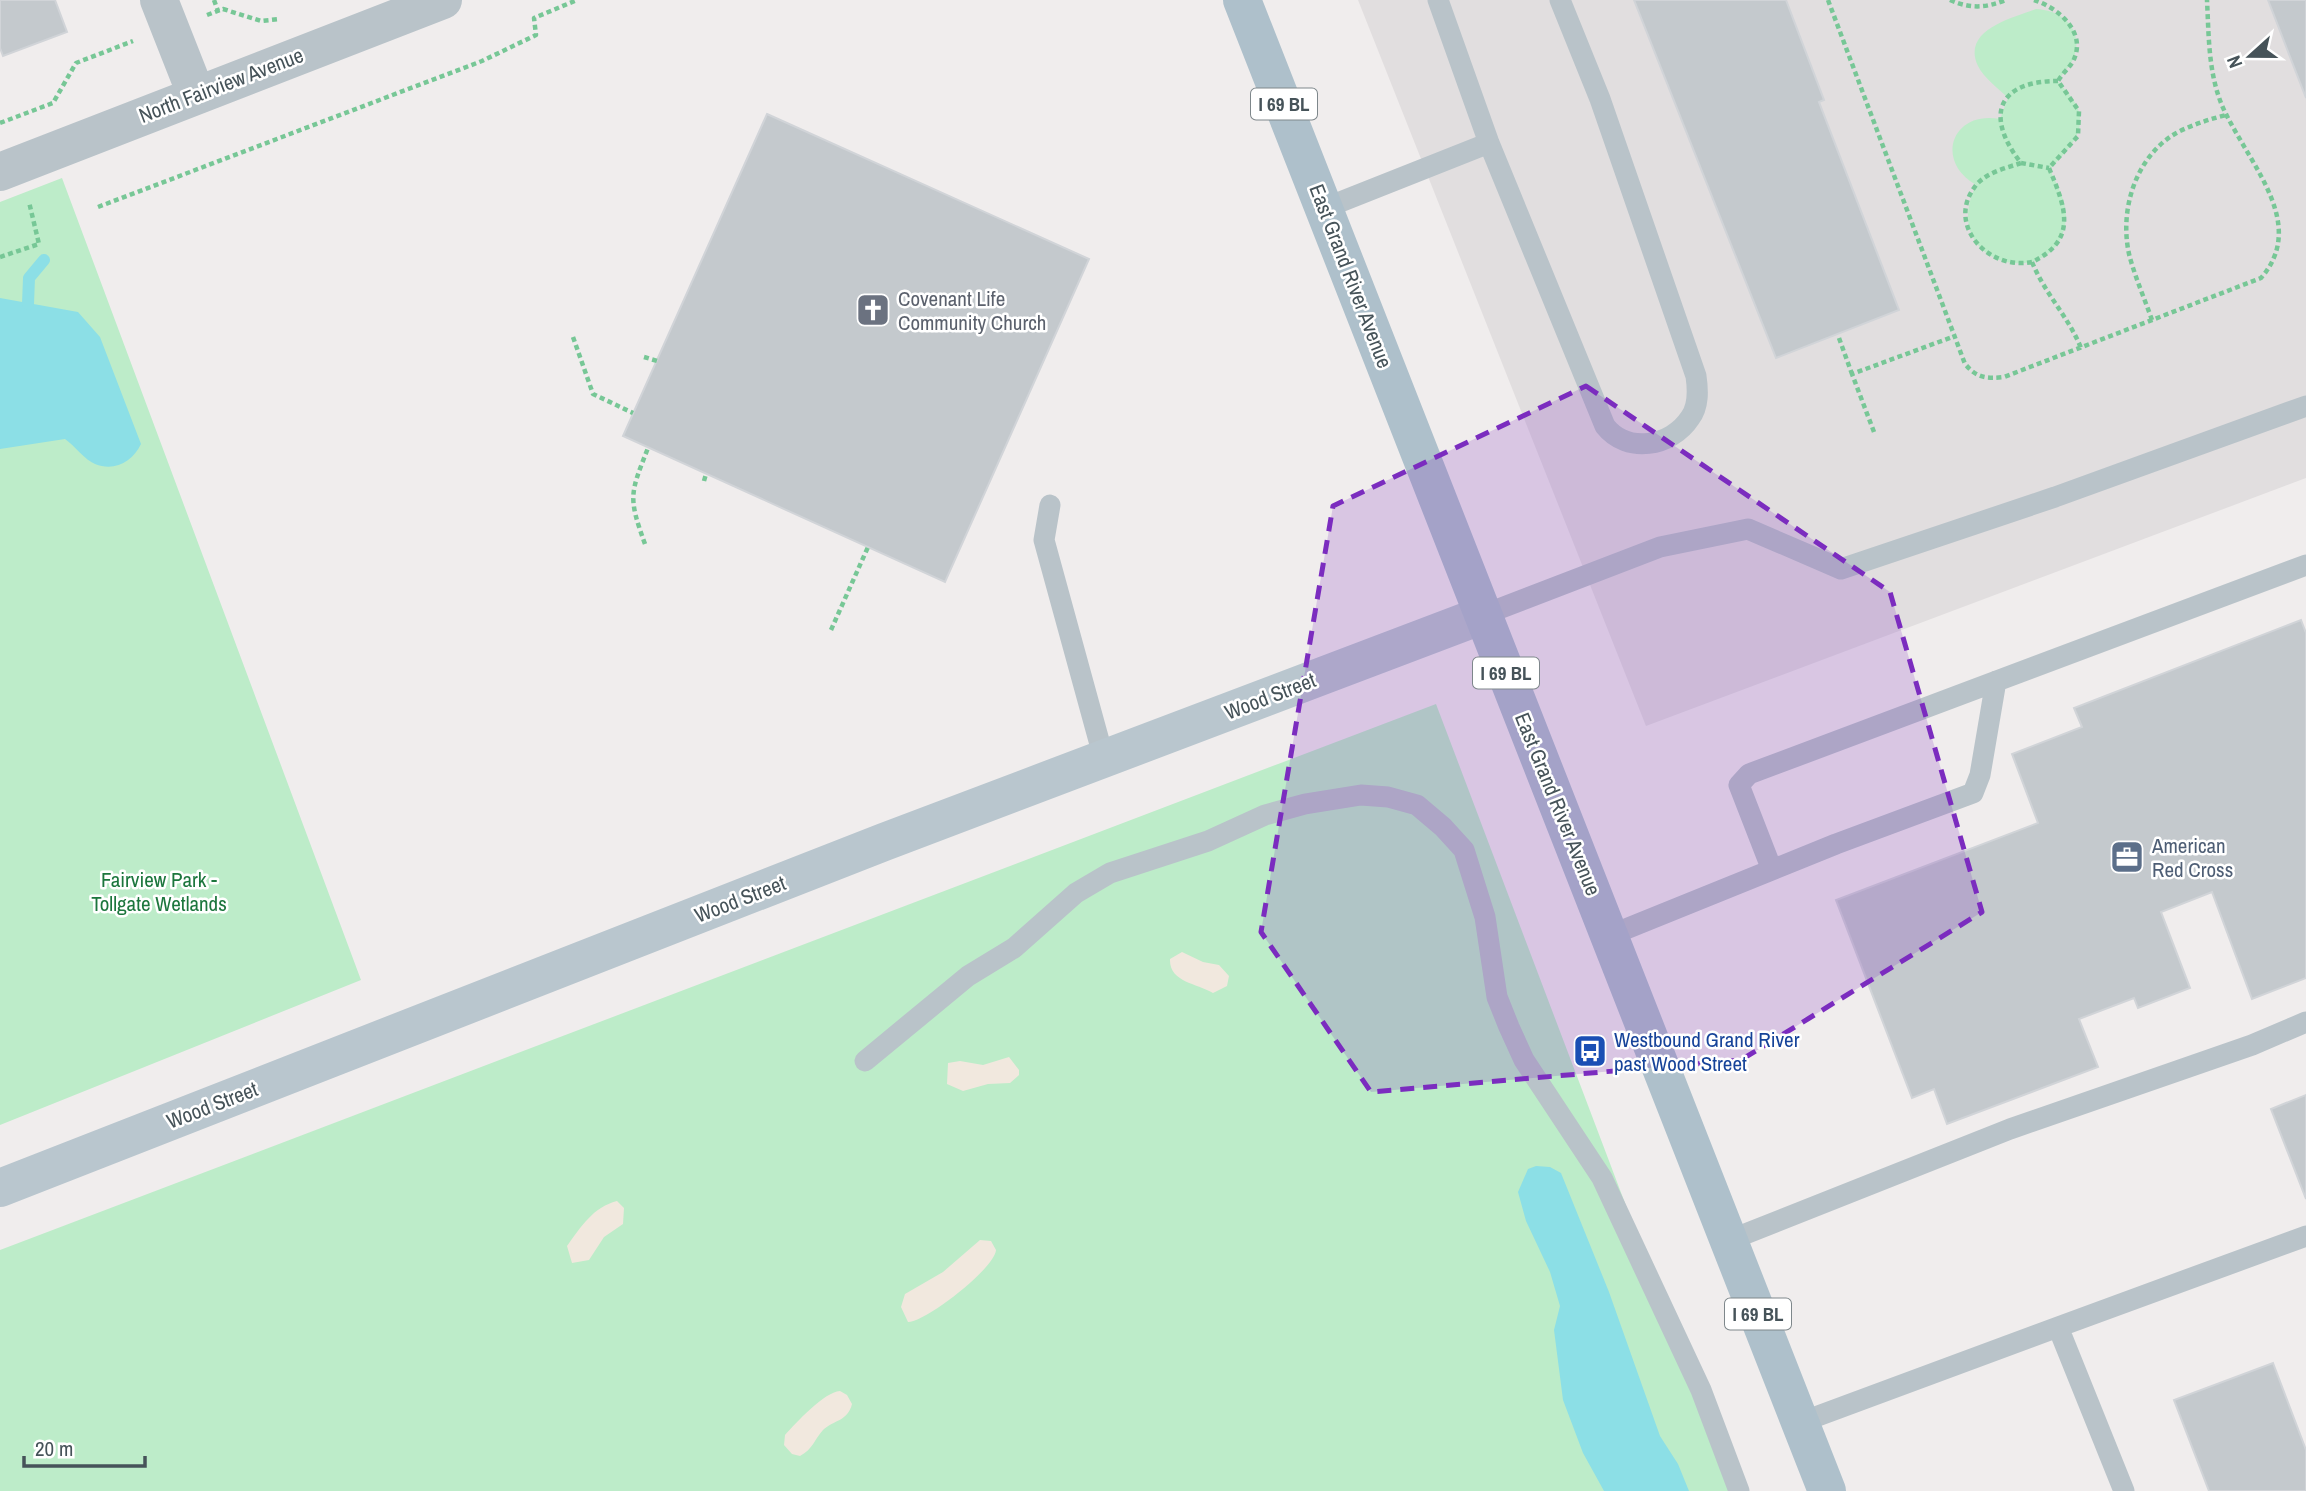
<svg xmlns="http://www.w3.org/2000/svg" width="2306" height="1491" viewBox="0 0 2306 1491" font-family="'Archivo Narrow',sans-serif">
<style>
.education{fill:#e1dedf}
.green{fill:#bdecc9}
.sand{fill:#f1e8de}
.water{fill:#8cdfe6}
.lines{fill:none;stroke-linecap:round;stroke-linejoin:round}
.stream{stroke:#8cdfe6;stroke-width:12}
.building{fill:#c4c9cd;stroke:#d1d4d8;stroke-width:2}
.path{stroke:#77c796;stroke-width:4.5;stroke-dasharray:5 3.5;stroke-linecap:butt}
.lane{stroke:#b9c3c9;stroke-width:21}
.street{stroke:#b9c3c9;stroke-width:38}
.secondary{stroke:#b9c6ce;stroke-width:38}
.primary{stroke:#aec0cb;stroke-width:38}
.marked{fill:#7b2cbf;fill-opacity:0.2;stroke:#7b2cbf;stroke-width:5;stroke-dasharray:14 9;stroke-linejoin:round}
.labels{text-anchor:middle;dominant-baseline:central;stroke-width:5;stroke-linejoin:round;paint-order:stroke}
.shield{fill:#fff;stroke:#7e878b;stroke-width:2}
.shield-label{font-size:19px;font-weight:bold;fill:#465359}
.street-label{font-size:21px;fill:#465359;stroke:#fff}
.worship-label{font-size:21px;fill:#5b616d;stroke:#fff;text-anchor:start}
.service-label{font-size:21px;fill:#4e5e75;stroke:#fff;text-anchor:start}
.park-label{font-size:21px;fill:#1c763d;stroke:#fff}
.transit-label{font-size:21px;fill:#164399;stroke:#fff;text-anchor:start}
</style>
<rect width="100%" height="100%" fill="#f0eded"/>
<!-- education -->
<path class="education" d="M1358 0H2306V478L1646 726Z"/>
<!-- green -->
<path class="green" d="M2036 9C2062 10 2084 29 2074 57 2071 66 2063 72 2058 81 2062 87 2068 92 2072 98 2093 127 2069 149 2050 169 2056 184 2067 201 2066 219 2059 294 1936 268 1976 185 1934 161 1952 110 2000 119L2008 98C1998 88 1984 78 1978 66 1961 30 2012 18 2036 9Z
M62 178 361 980 0 1125V202Z
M1436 704 1734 1491H0V1250Z"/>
<!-- sand -->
<path class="sand" d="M1182 952 1203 962 1219 965 1229 976 1227 986 1213 993C1196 983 1169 982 1170 959Z
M1009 1057 1019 1070V1075L1010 1083 988 1084 963 1091 947 1084 948 1063 960 1061 983 1065Z
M617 1201 624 1208 623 1224 604 1237 589 1260 572 1263 567 1246C581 1227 593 1207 617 1201Z
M980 1240 991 1241 996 1250C995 1268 926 1322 908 1322L901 1307 905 1294 943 1272Z
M840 1391 847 1395 852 1404C848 1421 834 1420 823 1430 814 1440 813 1449 800 1456L792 1454 784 1445 785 1435C796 1423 824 1392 840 1391Z"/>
<!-- water -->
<path class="water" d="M0 298 78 312 100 337 141 444C133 461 115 472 95 464 85 460 75 446 65 439L0 449Z
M1536 1166 1550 1167 1561 1173 1609 1292 1660 1436 1678 1464 1689 1491H1604L1583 1453 1563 1400 1554 1330 1560 1306 1550 1272 1526 1221 1518 1192 1528 1169Z"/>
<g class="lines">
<!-- stream -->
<path class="stream" d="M28 304 29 278 44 260"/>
</g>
<!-- building -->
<path class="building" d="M0 0H55L67 32 3 56 0 48Z
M1634 0H1786L1824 100 1819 102 1899 310 1776 358Z
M2268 0H2306V98Z
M767 114 1089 259 945 582 623 436Z
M2301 620 2306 633V978L2252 999 2212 892 2161 912 2190 988 2138 1008 2134 998 2079 1019 2098 1067 1947 1124 1934 1089 1912 1098 1836 900 2038 823 2012 754 2082 727 2074 708Z
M2306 1095V1199L2271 1109Z
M2273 1363 2306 1450V1491H2209L2174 1400Z"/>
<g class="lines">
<!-- path -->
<path class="path" d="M214 0 218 11
M1828 0 1965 364C1977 378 1986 379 2004 377L2261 278C2306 226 2255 171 2227 116 2208 80 2209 39 2207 0
M1950 0C1971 9 1985 8 2006 0
M2034 0C2059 8 2089 34 2072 63 2068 69 2062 74 2058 81L2079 111 2078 136 2049 168C2065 206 2079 240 2032 262 2045 294 2068 316 2081 348
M207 15 223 9 261 21 279 19
M0 123 53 103 76 63 133 41
M2021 163 2049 168
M98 207 482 61 536 35 534 18 577 0
M0 257 39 244 29 202
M2032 262C1987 271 1944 223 1977 184 1988 172 2006 168 2021 163 1985 117 1996 81 2058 81
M2152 320C2145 300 2136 279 2130 258 2118 212 2135 154 2180 131 2195 124 2210 119 2226 115
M573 337 593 394 633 413
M1839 338 1852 374
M644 357 657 361
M1874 432 1852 374 1955 336
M704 481 706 474
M645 544C628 497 630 494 648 448
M831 630 868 547"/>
<!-- lane -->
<path class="lane" d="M1438 0 1489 143 1605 426C1627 454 1671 447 1690 418 1699 406 1698 390 1696 376L1600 99 1560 0
M1325 208 1489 143
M1050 505 1044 540 1104 759
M1483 615 1660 547 1748 529 1841 569 2055 497 2306 406
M1772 870 1739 785 1749 774 2306 565
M1611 935 1836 844 1973 793 1980 775 1996 681
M865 1061 968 976 1014 948 1076 893 1110 873 1208 841 1265 815 1305 804 1361 795 1388 797 1417 805 1443 827 1464 850 1485 917 1497 997 1509 1027 1524 1060 1602 1178 1701 1390 1739 1491
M1730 1240 2010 1129 2252 1045 2306 1022
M2058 1327 2306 1236
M1799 1423 2058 1327 2124 1491"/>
<!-- street -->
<path class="street" d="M159 0 196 94
M0 172 443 0"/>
<!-- secondary -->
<path class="secondary" d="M0 1188 884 842 1483 615"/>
<!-- primary -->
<path class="primary" d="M1242 0 1827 1491"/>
</g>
<!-- marked area -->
<path class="marked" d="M1586 386 1890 592 1982 912 1741 1060 1371 1092 1261 932 1333 506Z"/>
<!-- icons -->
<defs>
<symbol id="church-square" viewBox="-11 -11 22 22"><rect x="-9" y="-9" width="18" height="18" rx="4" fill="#6b7280" stroke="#fff"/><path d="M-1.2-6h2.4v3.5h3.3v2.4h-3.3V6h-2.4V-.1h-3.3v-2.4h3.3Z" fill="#fff"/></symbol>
<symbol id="office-square" viewBox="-11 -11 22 22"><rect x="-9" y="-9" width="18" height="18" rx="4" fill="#5c6f8a" stroke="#fff"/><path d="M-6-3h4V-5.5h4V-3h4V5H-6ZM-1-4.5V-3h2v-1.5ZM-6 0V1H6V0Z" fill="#fff"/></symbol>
<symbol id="bus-square" viewBox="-11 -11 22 22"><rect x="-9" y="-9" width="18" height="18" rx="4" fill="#1a4fb4" stroke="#fff"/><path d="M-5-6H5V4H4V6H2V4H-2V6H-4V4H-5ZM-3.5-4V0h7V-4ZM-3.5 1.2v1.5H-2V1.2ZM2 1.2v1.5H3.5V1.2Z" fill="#fff"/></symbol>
</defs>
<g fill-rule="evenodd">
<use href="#church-square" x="854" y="291" width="38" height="38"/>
<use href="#office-square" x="2108" y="838" width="38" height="38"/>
<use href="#bus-square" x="1571" y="1032" width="38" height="38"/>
</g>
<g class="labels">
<!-- shield labels -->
<g class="shield">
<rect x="1251" y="88.5" width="66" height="31" rx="5"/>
<rect x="1473" y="657.5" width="66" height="31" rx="5"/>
<rect x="1725" y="1298.5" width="66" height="31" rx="5"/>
</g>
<g class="shield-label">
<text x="1284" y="104">I 69 BL</text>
<text x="1506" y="673">I 69 BL</text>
<text x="1758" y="1314">I 69 BL</text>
</g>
<!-- street labels -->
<g class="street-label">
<text transform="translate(221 85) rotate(-21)">North Fairview Avenue</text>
<text transform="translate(1351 276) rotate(69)">East Grand River Avenue</text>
<text transform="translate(1270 696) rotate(-21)">Wood Street</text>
<text transform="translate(1558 804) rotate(68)">East Grand River Avenue</text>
<text transform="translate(740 899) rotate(-21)">Wood Street</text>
<text transform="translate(212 1105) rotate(-21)">Wood Street</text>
</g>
<!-- worship labels -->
<g class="worship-label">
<text x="898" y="298">Covenant Life<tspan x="898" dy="24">Community Church</tspan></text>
</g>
<!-- service labels -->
<g class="service-label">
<text x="2152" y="845">American<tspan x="2152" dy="24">Red Cross</tspan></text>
</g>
<!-- park labels -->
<g class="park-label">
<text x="159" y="879">Fairview Park -<tspan x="159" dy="24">Tollgate Wetlands</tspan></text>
</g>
<!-- transit labels -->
<g class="transit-label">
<text x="1614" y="1039">Westbound Grand River<tspan x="1614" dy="24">past Wood Street</tspan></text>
</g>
</g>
<!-- north arrow -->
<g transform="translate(2250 56) rotate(249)" stroke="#ffffff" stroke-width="5" paint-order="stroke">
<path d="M0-5L12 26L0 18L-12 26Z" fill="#465359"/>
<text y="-10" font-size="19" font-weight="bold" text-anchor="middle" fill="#465359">N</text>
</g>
<!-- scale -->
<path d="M24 1456v10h121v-10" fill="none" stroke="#465359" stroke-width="3.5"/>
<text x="35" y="1456" font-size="21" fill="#465359" stroke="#ffffff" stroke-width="5" paint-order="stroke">20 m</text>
</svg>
